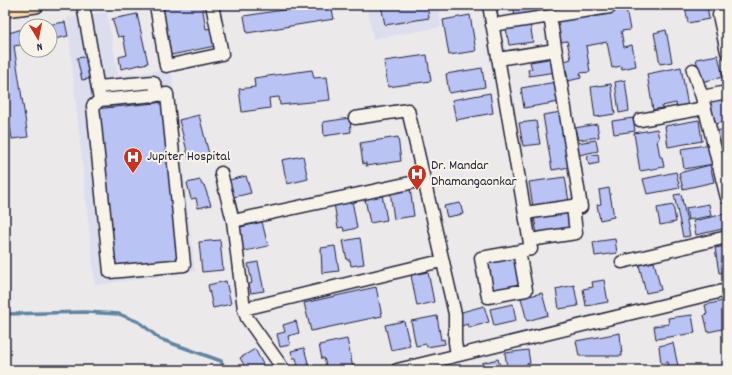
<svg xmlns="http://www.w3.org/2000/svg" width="732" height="375" viewBox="0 0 732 375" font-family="Dekko,sans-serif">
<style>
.built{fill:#dcdeed}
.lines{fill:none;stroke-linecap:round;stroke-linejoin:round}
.stream{stroke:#5e85a2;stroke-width:3.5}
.building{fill:#b9c3f4;stroke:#22223b}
.minor-casing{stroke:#22223b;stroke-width:15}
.major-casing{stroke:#22223b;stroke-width:18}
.minor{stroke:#f7f3e8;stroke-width:12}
.major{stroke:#fbddab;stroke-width:15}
.labels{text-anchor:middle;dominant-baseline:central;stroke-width:4;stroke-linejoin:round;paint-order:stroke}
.poi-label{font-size:14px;fill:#22223b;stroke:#f7f3e8;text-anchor:start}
</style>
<rect width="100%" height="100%" fill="#ebe9ea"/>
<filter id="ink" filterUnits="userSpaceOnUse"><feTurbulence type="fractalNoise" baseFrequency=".025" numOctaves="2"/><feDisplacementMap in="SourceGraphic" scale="8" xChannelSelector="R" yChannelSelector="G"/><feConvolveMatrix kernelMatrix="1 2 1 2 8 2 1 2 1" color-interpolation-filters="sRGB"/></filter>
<g filter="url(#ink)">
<!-- built -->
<path class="built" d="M367 5H438L441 27 373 39Z
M107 12 118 76 171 69 195 271 95 285 67 18Z"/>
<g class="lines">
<!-- stream -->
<path class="stream" d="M5 314 85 312 119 314 139 322 160 339 221 361 226 370"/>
</g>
<!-- building -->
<path class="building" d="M162 5H202L206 29 217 27 220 45 171 55Z
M315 5H331L334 19 247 33 244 16Z
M381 5H427L429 18 385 25Z
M513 5H538L539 12 515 16Z
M693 5H707L709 19 688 23 685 6Z
M720 5H727V44Z
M626 8 630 30 621 31 624 47 632 45 636 66 622 69 621 66 612 68 607 42 586 46 590 72 580 73 581 78 568 81 565 61 571 59 567 41 561 42 557 21Z
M137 14 148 63 121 69 119 57 127 55 123 36 118 37 112 19Z
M470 15 476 51 449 55 443 20Z
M65 22 68 36 50 40V26H41Z
M530 23 533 42 509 45 506 28Z
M26 28V44L14 46 28 137 12 139 5 94V34Z
M666 30 672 62 660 64 654 33Z
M427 55 431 81 388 87 384 61Z
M718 55 723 77 701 82 696 59Z
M90 56 94 78 82 80 77 58Z
M554 58 556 72 529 76 528 70 532 69 530 62Z
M681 67 688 107 677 109 676 103 662 106V108L653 110 647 74Z
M482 68 485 87 449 93 446 74Z
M312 70 314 78 327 77 330 100 280 105 279 97 269 98 270 108 242 112 239 89 255 87 254 78Z
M625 80 629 111 619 113 615 82Z
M556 82 559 102 524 108 521 88Z
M611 84 615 114 595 117 591 87Z
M490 93 493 113 456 120 452 100Z
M726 98 727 121 715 124 710 101Z
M165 102 181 259 111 266 95 109Z
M561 112 570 167 552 170 543 115Z
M199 115 209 154 189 159 179 120Z
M350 118 351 132 324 136 323 122Z
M633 118 635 131 614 134 612 121Z
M699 120 702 141 668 147 665 126Z
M536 121 540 144 523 146 519 123Z
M597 124 599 137 578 140 575 128Z
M727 128V150L719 152 714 132Z
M657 129 659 139 657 140 660 157H662L664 167 640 171 634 133Z
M398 137 401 161 366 166V163L363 164 360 143Z
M596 140 598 151 579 155 577 143Z
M711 144 714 164 684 169 681 149Z
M598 154 599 163 589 165 587 156Z
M303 156 308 179 287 184 282 160Z
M710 165 714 182 683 189 679 173Z
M676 172 680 188 647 194 643 179Z
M246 176 251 193 230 198 225 181Z
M565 177 569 202 562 201 533 207 529 182Z
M200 180 202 185H204L211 205 198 208 196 198 191 199 187 183Z
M410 188 414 216 394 219 390 191Z
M609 188 614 217 600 220 597 205 601 204 599 190Z
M681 194 690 236 683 237 674 195Z
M382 195 387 220 370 223 365 199Z
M352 200 357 228 344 231 343 227 338 228 334 203Z
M460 203 463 214 447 217 444 206Z
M709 204 711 216 688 220 686 208Z
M673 205 676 222 660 225 657 208Z
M569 212 572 228 537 234 534 217Z
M725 214 727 228 696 235 693 221Z
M262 222 268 246 241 252 236 228Z
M360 238 364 264 351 266 350 260H347L343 241Z
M615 239 617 253 595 256 593 242Z
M220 240 223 270 202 272 199 242Z
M335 246 339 271 322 273 321 248Z
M727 246V272L719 273 715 248Z
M514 255 520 286 492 292 487 260Z
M258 262 264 291 251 293 249 284 252 283 248 264Z
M654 262 661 290 646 293 639 265Z
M428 272 434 302 417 306 411 275Z
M604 280 608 302 586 306 583 289 593 287 592 282Z
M226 281 231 304 213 308 208 285Z
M574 285 578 306 559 309 556 289Z
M376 287 382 316 311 331 304 303Z
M542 293 548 315 527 321 521 298Z
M727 300V328L708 332 704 315 707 314 705 305Z
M513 304 516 321 494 326 490 309Z
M484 306 489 322 469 328 468 324 461 326 458 313Z
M692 315 695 333 656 339 654 326 669 324 668 318Z
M437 316 441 340 444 339 445 344 427 347 426 344 416 346 411 321Z
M296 321 299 333 288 336 290 345 280 347 277 334 285 332 283 325Z
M404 321 410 346 391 350 385 325Z
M620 333 622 356H579L576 341Z
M347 339 353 368 323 370V366L326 365 324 358 322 359 319 345Z
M673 343 678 366 669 368 668 362 661 364 659 346Z
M304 348 310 370H299L296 358H293L291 351Z
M255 349 266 370H247L240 358Z
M528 350 530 363 526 364 527 370H510V368H507L505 353Z
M498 359 501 370H484L482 363Z
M469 365 470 370H458V368Z"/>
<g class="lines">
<defs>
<path id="minor" d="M83 5 100 100
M156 5 166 66 222 54 212 5
M489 5 531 249 481 258 488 297 526 290 519 251
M719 15 727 52
M550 16 581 207
M492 25 610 7
M498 59 555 50
M693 70 702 97 727 198
M98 87 153 82C157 87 157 90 154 96
M167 94 184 265 110 272 93 106 100 100Z
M702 97 727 92
M355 118 408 110 455 314V342L457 355
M640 120 705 108
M221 173 233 221 244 309 247 318 284 370
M525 213 573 206 576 233 530 240
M233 221 424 180
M622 262 727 237
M244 309 441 261
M397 370 727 290"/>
<path id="major" d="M5 9 36 5"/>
</defs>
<!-- minor casing -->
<use href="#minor" class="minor-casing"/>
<!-- major casing -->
<use href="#major" class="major-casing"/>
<!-- minor -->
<use href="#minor" class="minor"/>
<!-- major -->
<use href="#major" class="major"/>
</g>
</g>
<!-- icons -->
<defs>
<symbol id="hospital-pin" viewBox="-11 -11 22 30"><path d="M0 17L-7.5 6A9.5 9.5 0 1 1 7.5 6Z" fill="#c8321e" stroke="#f7f3e8"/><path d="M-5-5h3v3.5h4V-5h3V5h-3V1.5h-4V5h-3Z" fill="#fff"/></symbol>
</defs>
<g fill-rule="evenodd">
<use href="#hospital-pin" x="122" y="146" width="22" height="30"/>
<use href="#hospital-pin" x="406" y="163" width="22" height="30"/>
</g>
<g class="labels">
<!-- poi labels -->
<g class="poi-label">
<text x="147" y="157">Jupiter Hospital</text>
<text x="431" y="166">Dr. Mandar<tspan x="431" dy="16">Dhamangaonkar</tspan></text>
</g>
</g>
<!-- margin -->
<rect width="732" height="375" fill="none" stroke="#f7f3e8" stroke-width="20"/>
<rect x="10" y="10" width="712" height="355" fill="none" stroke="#22223b" stroke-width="1.5" filter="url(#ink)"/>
<!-- north arrow -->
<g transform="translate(38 38) rotate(170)"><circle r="19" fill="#f7f3e8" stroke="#a29fa3"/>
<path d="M0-3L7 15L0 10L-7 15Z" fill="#c8321e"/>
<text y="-6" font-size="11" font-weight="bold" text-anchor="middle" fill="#22223b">N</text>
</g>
</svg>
